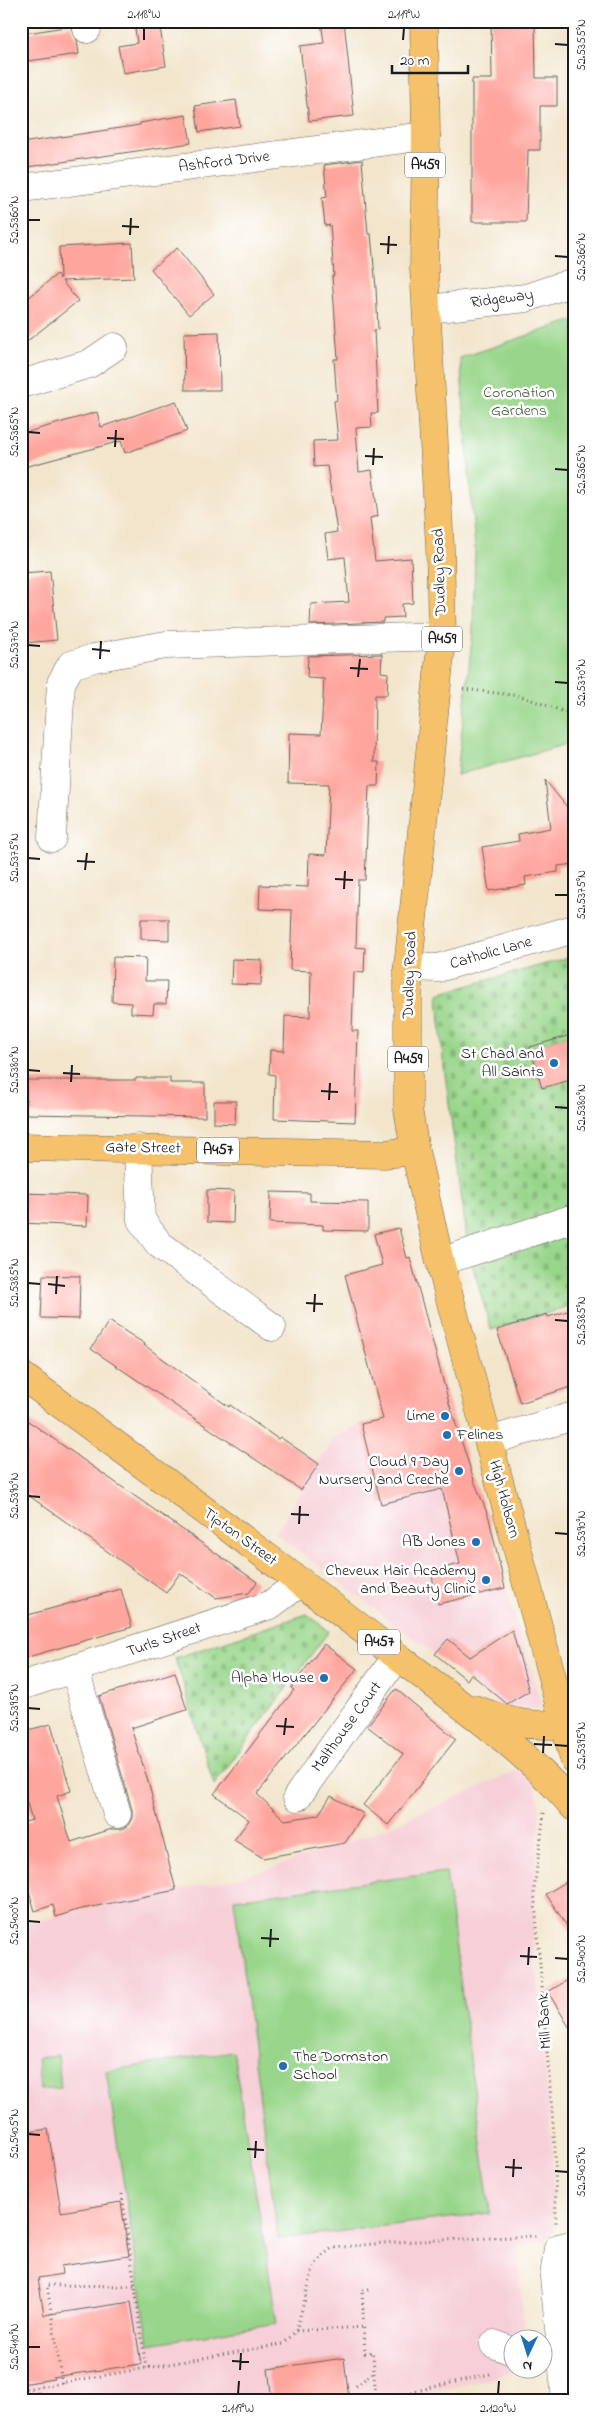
<svg xmlns="http://www.w3.org/2000/svg" width="595" height="2421" viewBox="0 0 595 2421" font-family="'Indie Flower',sans-serif">
<style>
.built{fill:#f6cfd7}
.cemetery{fill:url(#cemetery-stones);stroke:#5a7853}
.park{fill:#98d58a;stroke:#5a7853}
.building{fill:#fea59e}
.lines{fill:none;stroke-linecap:round;stroke-linejoin:round}
.minor-casing{stroke:#67625a;stroke-width:29}
.major-casing{stroke:#67625a;stroke-width:29}
.path{stroke:#67625a;stroke-width:3;stroke-dasharray:1 4;stroke-linecap:butt}
.minor{stroke:#fff;stroke-width:28}
.major{stroke:#f5c16b;stroke-width:28}
.ticks{fill:none;stroke:#1c1c1c;stroke-width:2}
.poi-dot{fill:#1f6fb2;stroke:#fff;stroke-width:2}
.labels{text-anchor:middle;dominant-baseline:central;stroke-width:5;stroke-linejoin:round;paint-order:stroke}
.shield{fill:#fff;stroke:#606060;stroke-width:1}
.shield-label{font-size:15px;font-weight:bold;fill:#1c1c1c}
.street-label{font-size:16px;fill:#1c1c1c;stroke:#fff}
.park-label{font-size:16px;fill:#475d42;stroke:#fff}
.poi-label{font-size:16px;fill:#1c1c1c;stroke:#fff;text-anchor:end}
.neatline{fill:none;stroke:#1c1c1c;stroke-width:2}
.ticks-label{font-size:12px;text-anchor:middle;fill:#1c1c1c}
</style>
<defs>
<pattern id="cemetery-stones" width="16" height="16" patternUnits="userSpaceOnUse" patternTransform="scale(1.25)"><rect width="16" height="16" fill="#98d58a"/><path d="M2 7V4a2 2 0 0 1 4 0v3zM10 15v-3a2 2 0 0 1 4 0v3z" fill="#82b676"/></pattern>
</defs>
<rect width="100%" height="100%" fill="#fff"/>
<filter id="ink" filterUnits="userSpaceOnUse"><feTurbulence type="fractalNoise" baseFrequency=".02" numOctaves="2"/><feDisplacementMap in="SourceGraphic" scale="10" xChannelSelector="R" yChannelSelector="G"/><feConvolveMatrix kernelMatrix="1 2 1 2 8 2 1 2 1" color-interpolation-filters="sRGB"/></filter>
<filter id="wash" filterUnits="userSpaceOnUse"><feTurbulence type="fractalNoise" baseFrequency=".0096" numOctaves="4" result="noise"/><feDisplacementMap in="SourceGraphic" scale="20" xChannelSelector="R" yChannelSelector="G"/><feGaussianBlur stdDeviation="1.12" result="paint"/><feColorMatrix in="noise" values="0 0 0 0 0 0 0 0 0 0 0 0 0 0 0 0 0 1.4 0 .05"/><feComposite in="paint" operator="in"/></filter>
<g filter="url(#wash)">
<rect width="100%" height="100%" fill="#f2e5cc"/>
<!-- built -->
<path class="built" d="M449 1403 541 1703 537 1709 503 1706 275 1533 335 1437 361 1424Z
M518 1770 531 1780 536 1790 540 1811 532 1936 541 2007 552 2148 554 2230 546 2240 517 2247 525 2338H512V2368L528 2369 398 2400H21V1925L107 1904 229 1880 275 1867 384 1829Z"/>
<!-- cemetery -->
<path class="cemetery" d="M574 956V1034L530 1047 542 1088 574 1079V1216L468 1246 443 1059 438 994Z
M574 1234V1305L491 1330 472 1264Z
M307 1614 329 1631 214 1785 175 1658Z"/>
<!-- park -->
<path class="park" d="M574 320V742L457 775 473 630 475 549 460 358Z
M446 1872 490 2213 278 2239 234 1899Z
M233 2051 277 2323 149 2344 106 2071Z
M58 2056 61 2088 40 2090 37 2058Z"/>
<g id="blocks">
<!-- building -->
<path class="building" d="M134 21H159L166 66 123 73 118 46 137 43Z
M321 21H344L354 116 309 121 300 46 324 43Z
M491 21H535L536 78H557V106H540V150H528L526 222H472V79H492Z
M71 26 77 40 79 54 21 62V34Z
M236 100 240 126 199 132 195 106Z
M186 115 191 143 21 168V143L140 125V123Z
M362 160 368 234H371L376 288 378 329 374 330 378 413H371L372 427 356 428 359 472 372 470 378 516 370 518 375 561 411 558 413 603 402 604 403 617 383 618V622L310 625 311 604 349 602 345 557 328 559 325 534 337 532 327 466 314 467 313 441 338 440 334 401 337 400 334 359H338L332 276H334L330 225 325 226 322 198 327 197 324 165Z
M132 243 134 278 62 281 78 301 21 346V304L57 274 60 279 59 247Z
M177 248 214 294 189 315 151 269Z
M219 332 220 390H185L184 333Z
M176 401 187 431 125 453 121 441 21 468V434L97 412 101 427Z
M50 571 57 640 25 643 21 573Z
M382 654 381 672 388 673 387 695H375L374 762H379L378 786H369L365 880H358L356 947 365 948 364 973 354 972 352 1031H358L355 1122 274 1119 275 1075 269 1074 270 1050 284 1051 285 1016 310 1017 311 971 290 970 292 910 259 909 260 885 308 887 309 854 326 855 329 784 288 783 289 733 321 734 324 679 307 678 308 656Z
M545 780 567 807 574 806V864L558 866V872L525 877 526 885 489 891 482 847 519 841 518 834 551 828Z
M141 919H169V940L141 939Z
M113 957 146 958 145 981H167L166 1004H154L153 1014 131 1013V1003L112 1002Z
M232 959 262 960 261 985 231 984Z
M574 1034V1079L542 1088 530 1047Z
M136 1078H170V1083H205V1117L26 1114V1080H136Z
M214 1101H236L235 1124 214 1123Z
M207 1190 234 1191 233 1223 207 1222Z
M271 1192 310 1193V1201L368 1202V1231L323 1230V1225L270 1223Z
M21 1193 88 1195 87 1226 21 1223Z
M399 1228 407 1258 410 1257 449 1403 475 1483 489 1518 505 1588 438 1604 431 1571 460 1564 442 1489 381 1504 361 1424 383 1419 345 1275 382 1265 374 1234Z
M43 1275 80 1276 79 1319 41 1318Z
M574 1309V1386L520 1403 497 1330 547 1314 548 1317Z
M109 1321 145 1344 144 1345 229 1407 230 1405 278 1439 280 1437 319 1464 301 1490 91 1349Z
M21 1416 257 1582 249 1593 216 1598 180 1573 166 1593 21 1490Z
M121 1589 132 1627 21 1659V1617Z
M512 1630 529 1691 507 1704 471 1674 467 1680 435 1654 448 1639 470 1657Z
M324 1644 357 1669 257 1794 285 1820 318 1815 331 1796 364 1814 345 1843 263 1858 234 1840 249 1820 214 1794 294 1690 291 1688Z
M175 1672 187 1710 131 1728 148 1781 176 1890 77 1910 56 1917 53 1905 35 1911 21 1865V1823L32 1820 21 1783V1732L51 1724 71 1791 57 1796 71 1842 112 1829H122L128 1825 132 1818V1810L99 1696Z
M396 1689 456 1739 388 1825 363 1805 403 1754 367 1726Z
M574 1877V1937L546 1894Z
M574 1976V2035L548 1992Z
M48 2129 61 2212 121 2202 129 2256 61 2266 62 2274 38 2278 44 2315 131 2302 141 2364 53 2377 54 2379 21 2384V2133Z
M344 2358 349 2400H272L268 2369Z"/>
</g>
</g>
<g filter="url(#ink)">
<use href="#blocks" fill-opacity="0" stroke="#67625a" stroke-width="1"/>
<g class="lines">
<defs>
<path id="minor" d="M86 21 87 29
M21 188 426 136
M428 309 526 298 574 282
M21 384 89 364 114 347
M52 838 61 683 71 665 94 658 166 645 442 636
M408 967 438 968 574 929
M138 1148 141 1220 159 1244 272 1327
M440 1262 574 1218
M489 1441 574 1416
M75 1670 117 1814
M21 1686 270 1605 301 1582
M297 1797 397 1656
M494 2344 512 2351
M566 2400 554 2277 558 2248 574 2244"/>
<path id="major" d="M424 21 426 136 424 269 440 547 442 636 408 967V1109L415 1151 440 1262 574 1759
M21 1147 384 1154 415 1151
M21 1375C146 1467 271 1558 393 1653 455 1701 523 1747 574 1807
M474 1709C507 1721 527 1728 562 1724"/>
</defs>
<!-- minor casing -->
<use href="#minor" class="minor-casing"/>
<!-- major casing -->
<use href="#major" class="major-casing"/>
<!-- path -->
<path class="path" d="M463 689 520 696 574 715
M544 1813 534 1890 555 2148 556 2223
M122 2194 146 2368
M296 2331 364 2327
M374 2373 376 2400
M62 2383 47 2285 135 2286
M356 2386 374 2372 373 2352 365 2353 362 2290H370
M37 2387 39 2400
M21 2390 283 2344 296 2331 313 2269 320 2258 332 2248 394 2242 536 2236
M377 2400 494 2373"/>
<!-- minor -->
<use href="#minor" class="minor"/>
<!-- major -->
<use href="#major" class="major"/>
</g>
</g>
<!-- ticks -->
<path class="ticks" d="M144 40V28M403 40 404 28M555 44 568 45M28 220H40M122 226 139 227M130 235 131 218M380 244 397 245M388 254 389 236M555 256 568 257M28 432 40 433M107 438 124 439M115 447 116 430M365 456 383 457M373 465 374 448M555 469 568 470M28 645 40 646M92 649 110 651M100 659 101 641M350 668 368 669M358 677 360 659M555 682 568 683M28 858 40 859M77 861 95 862M85 870 87 853M335 879 353 880M344 889 345 871M555 895H568M28 1070 40 1071M63 1073 80 1074M71 1082 72 1065M321 1091 338 1092M329 1100 330 1083M555 1107 568 1108M28 1283 40 1284M48 1284 65 1286M56 1294 57 1276M306 1303 323 1304M314 1312 315 1294M555 1320 568 1321M28 1496 40 1497M291 1514 309 1515M299 1524 300 1506M555 1533 568 1534M28 1708 40 1709M276 1726 294 1727M284 1735 286 1718M534 1744 552 1745M555 1745 568 1746M543 1753 544 1736M28 1921 40 1922M261 1938 279 1939M270 1947 271 1929M520 1956 537 1957M555 1958 568 1959M528 1965 529 1947M28 2134 40 2135M247 2149 264 2150M255 2158 256 2141M505 2167 522 2168M555 2171 568 2172M513 2177 514 2159M28 2347H40M232 2361 249 2362M240 2370 241 2353M238 2394 239 2381M498 2394 499 2381"/>
<!-- markers -->
<g class="poi-dot">
<circle cx="554" cy="1063" r="5"/>
<circle cx="445" cy="1416" r="5"/>
<circle cx="447" cy="1435" r="5"/>
<circle cx="459" cy="1471" r="5"/>
<circle cx="476" cy="1542" r="5"/>
<circle cx="486" cy="1580" r="5"/>
<circle cx="324" cy="1678" r="5"/>
<circle cx="283" cy="2066" r="5"/>
</g>
<g class="labels">
<!-- shield labels -->
<g class="shield">
<rect x="405" y="152.5" width="40" height="25" rx="4"/>
<rect x="422" y="626.5" width="40" height="25" rx="4"/>
<rect x="388" y="1046.5" width="40" height="25" rx="4"/>
<rect x="197" y="1137.5" width="42" height="25" rx="4"/>
<rect x="358" y="1629.5" width="42" height="25" rx="4"/>
</g>
<g class="shield-label">
<text x="425" y="165">A459</text>
<text x="442" y="639">A459</text>
<text x="408" y="1059">A459</text>
<text x="218" y="1150">A457</text>
<text x="379" y="1642">A457</text>
</g>
<!-- street labels -->
<g class="street-label">
<text transform="translate(224 162) rotate(-7)">Ashford Drive</text>
<text transform="translate(502 299) rotate(-8)">Ridgeway</text>
<text transform="translate(440 572) rotate(-92)">Dudley Road</text>
<text transform="translate(491 953) rotate(-16)">Catholic Lane</text>
<text transform="translate(410 975) rotate(-88)">Dudley Road</text>
<text transform="translate(143 1148) rotate(1)">Gate Street</text>
<text transform="translate(504 1499) rotate(75)">High Holborn</text>
<text transform="translate(240 1537) rotate(36)">Tipton Street</text>
<text transform="translate(164 1640) rotate(-19)">Turls Street</text>
<text transform="translate(347 1727) rotate(-54)">Malthouse Court</text>
<text transform="translate(545 2021) rotate(-93)">Mill Bank</text>
</g>
<!-- park labels -->
<g class="park-label">
<text x="519" y="393">Coronation<tspan x="519" dy="18">Gardens</tspan></text>
</g>
<!-- poi labels -->
<g class="poi-label">
<text x="544" y="1054">St Chad and<tspan x="544" dy="18">All Saints</tspan></text>
<text x="435" y="1416">Lime</text>
<text x="457" y="1435" text-anchor="start">Felines</text>
<text x="449" y="1462">Cloud 9 Day<tspan x="449" dy="18">Nursery and Creche</tspan></text>
<text x="466" y="1542">AB Jones</text>
<text x="476" y="1571">Cheveux Hair Academy<tspan x="476" dy="18">and Beauty Clinic</tspan></text>
<text x="314" y="1678">Alpha House</text>
<text x="293" y="2057" text-anchor="start">The Dormston<tspan x="293" dy="18">School</tspan></text>
</g>
</g>
<!-- margin -->
<rect width="595" height="2421" fill="none" stroke="#fff" stroke-width="55"/>
<!-- north arrow -->
<g transform="translate(528 2354) rotate(184)"><circle r="24" fill="#ffffff" stroke="#a4a4a4"/>
<path d="M0-4L9 19L0 12L-9 19Z" fill="#1f6fb2"/>
<text y="-8" font-size="14" font-weight="bold" text-anchor="middle" fill="#1c1c1c">N</text>
</g>
<!-- scale -->
<path d="M392 65v8h76v-8" fill="none" stroke="#1c1c1c" stroke-width="2.5"/>
<text x="400" y="65" font-size="15" fill="#1c1c1c" stroke="#ffffff" stroke-width="4" paint-order="stroke">20 m</text>
<rect x="28" y="28" width="540" height="2366" class="neatline"/>
<g class="ticks-label">
<text x="144" y="18">2.118°W</text>
<text x="404" y="18">2.119°W</text>
<text transform="translate(581 45) rotate(-90)" y="4">52.5355°N</text>
<text transform="translate(14 220) rotate(-90)" y="4">52.5360°N</text>
<text transform="translate(581 257) rotate(-90)" y="4">52.5360°N</text>
<text transform="translate(14 432) rotate(-90)" y="4">52.5365°N</text>
<text transform="translate(581 470) rotate(-90)" y="4">52.5365°N</text>
<text transform="translate(14 645) rotate(-90)" y="4">52.5370°N</text>
<text transform="translate(581 683) rotate(-90)" y="4">52.5370°N</text>
<text transform="translate(14 858) rotate(-90)" y="4">52.5375°N</text>
<text transform="translate(581 895) rotate(-90)" y="4">52.5375°N</text>
<text transform="translate(14 1070) rotate(-90)" y="4">52.5380°N</text>
<text transform="translate(581 1108) rotate(-90)" y="4">52.5380°N</text>
<text transform="translate(14 1283) rotate(-90)" y="4">52.5385°N</text>
<text transform="translate(581 1321) rotate(-90)" y="4">52.5385°N</text>
<text transform="translate(14 1496) rotate(-90)" y="4">52.5390°N</text>
<text transform="translate(581 1534) rotate(-90)" y="4">52.5390°N</text>
<text transform="translate(14 1708) rotate(-90)" y="4">52.5395°N</text>
<text transform="translate(581 1746) rotate(-90)" y="4">52.5395°N</text>
<text transform="translate(14 1921) rotate(-90)" y="4">52.5400°N</text>
<text transform="translate(581 1959) rotate(-90)" y="4">52.5400°N</text>
<text transform="translate(14 2134) rotate(-90)" y="4">52.5405°N</text>
<text transform="translate(581 2172) rotate(-90)" y="4">52.5405°N</text>
<text transform="translate(14 2347) rotate(-90)" y="4">52.5410°N</text>
<text x="238" y="2412">2.119°W</text>
<text x="498" y="2412">2.120°W</text>
</g>
</svg>
